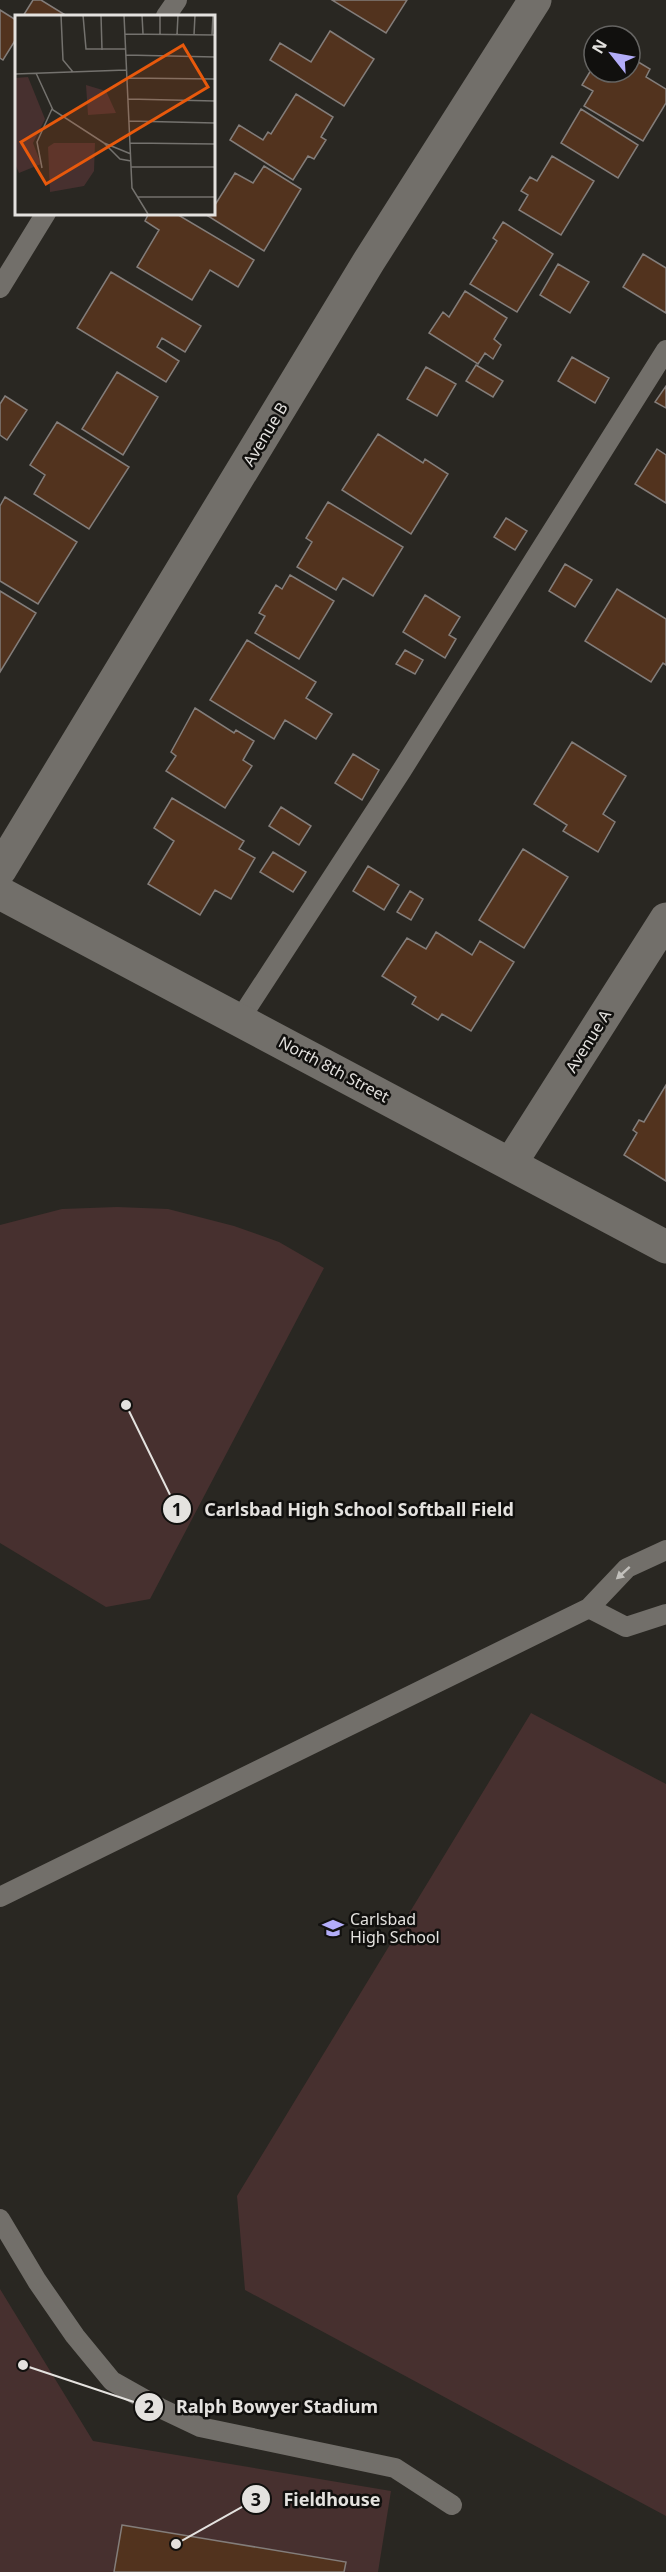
<svg xmlns="http://www.w3.org/2000/svg" width="666" height="2572" viewBox="0 0 666 2572" font-family="'Noto Sans',sans-serif">
<style>
.green{fill:#47302f}
.building{fill:#52331e;stroke:#837d7a;stroke-width:1.5}
.lines{fill:none;stroke-linecap:round;stroke-linejoin:round}
.service{stroke:#726f6a;stroke-width:20}
.minor{stroke:#726f6a;stroke-width:33}
.oneway{fill:#c2c0bc}
.labels{text-anchor:middle;dominant-baseline:central;stroke-width:5;stroke-linejoin:round;paint-order:stroke}
.street-label{font-size:16px;fill:#e4e2df;stroke:#11100e}
.poi-label{font-size:16px;fill:#e4e2df;stroke:#11100e;text-anchor:start}
.inset-road{fill:none;stroke:#74726e;stroke-width:1.5}
.view{fill:#e8590c;fill-opacity:0.15;stroke:#e8590c;stroke-width:3}
.inset-edge{fill:none;stroke:#e4e2df;stroke-width:3}
.leader{fill:none;stroke:#e4e2df;stroke-width:2}
.callout-dot{fill:#e4e2df;stroke:#11100e;stroke-width:2}
.mark-label{font-size:18px;text-anchor:middle;font-weight:bold;fill:#111}
.callout-label{font-size:18px;text-anchor:middle;font-weight:bold;fill:#e4e2df;stroke:#11100e;stroke-width:5;stroke-linejoin:round;paint-order:stroke}
</style>
<rect width="100%" height="100%" fill="#292722"/>
<!-- green -->
<path class="green" d="M117 1207 168 1209 234 1226 279 1242 324 1268 150 1599 106 1607 0 1543V1225L62 1209Z
M531 1713 666 1784V2516L245 2290 237 2196Z
M0 2289 93 2441 391 2491 378 2572H0Z"/>
<!-- building -->
<path class="building" d="M33 0H41L67 16H23Z
M332 0H407L386 33Z
M0 10 16 20V39L3 60 0 58Z
M330 31 374 59 344 106 270 60 280 43 311 62Z
M630 57 650 69 646 77 666 89V103L643 141 584 106 593 91 582 85 594 65V72H630Z
M296 94 333 117 321 137 326 140 314 159 308 156 293 180 230 140 239 125 263 140 268 132 271 134Z
M581 109 638 145 618 178 561 143Z
M552 156 594 181 561 235 519 210 528 195 521 191 530 177 537 181Z
M264 166 301 189 264 251 208 216 213 213V208L235 173 253 183Z
M149 213H175L254 260 238 287 210 270 192 300 137 267 159 230 145 221Z
M503 222 553 254 517 312 470 284 497 241 493 238Z
M643 254 666 268V313L623 287Z
M558 264 589 282 570 313 540 295Z
M111 272 201 326 185 352 162 338 157 347 179 361 166 382 77 328Z
M465 291 507 318 494 339 501 345 493 359 485 353 478 364 429 333 443 312 449 317Z
M572 357 609 378 595 403 558 381Z
M476 365 503 381 493 397 466 381Z
M426 367 456 384 437 416 407 399Z
M117 372 158 397 123 455 82 429Z
M666 386V408L655 402Z
M5 396 27 410 7 440 0 435V404Z
M57 422 129 467 89 529 34 494 45 475 30 465Z
M378 434 423 463 425 459 448 474 411 534 342 490Z
M657 449 666 455V503L635 484Z
M5 497 77 542 38 604 0 581V506Z
M328 502 403 547 373 596 343 578 336 590 297 567 312 542 306 538Z
M506 518 527 531 515 550 494 537Z
M565 564 592 580 575 607 549 591Z
M290 575 334 601 299 659 255 633 265 616 259 613 276 585 282 589Z
M617 589 666 619V665L663 663 651 682 585 641Z
M0 591 36 613 0 672Z
M425 595 460 617 449 635 456 639 445 658 403 632Z
M247 640 316 682 306 698 332 714 316 739 285 720 274 739 210 700Z
M405 650 423 660 415 674 396 664Z
M195 708 234 733 236 730 254 741 243 760 252 766 225 808 166 771 176 756 171 752Z
M572 742 626 776 603 814 615 822 598 852 563 831 567 825 534 804Z
M353 754 379 770 362 800 335 783Z
M172 798 244 841 239 849 255 858 231 899 215 890 200 915 148 884 174 841 154 828Z
M281 807 311 826 299 845 269 826Z
M523 849 568 877 524 948 479 920Z
M273 852 306 872 293 892 260 872Z
M368 866 399 885 384 910 353 891Z
M410 891 423 899 411 920 397 912Z
M436 932 472 955 480 941 514 962 471 1031 442 1014 438 1020 412 1004 416 997 382 976 407 938 426 949Z
M666 1085V1181L624 1155 637 1133 633 1130 639 1120 644 1122Z
M122 2525 346 2562 344 2572H114Z"/>
<g class="lines">
<!-- service -->
<path class="service" d="M166 16 177 0
M0 288 46 213
M240 1019 402 770 666 350
M589 1608 626 1627 666 1614
M0 1897 589 1608 627 1568 666 1550
M0 2219 37 2281 75 2336 112 2381 160 2408 200 2427 395 2468 452 2505"/>
<!-- minor -->
<path class="minor" d="M0 870 369 261 535 0
M0 893 666 1247
M511 1163 666 919"/>
</g>
<!-- one-way arrows -->
<defs><path id="oneway-solid" d="M-6-.8H1V-3.2L6.5 0L1 3.2V.8H-6Z" transform="scale(1.5)"/></defs>
<use class="oneway" href="#oneway-solid" transform="translate(623 1573) rotate(138)"/>
<!-- icons -->
<defs>
<symbol id="school-bare" viewBox="-9 -9 18 18"><path d="M0-5L7-2L0 1L-7-2ZM-4 1L0 2.5L4 1V4Q0 6-4 4Z" fill="#b3adf9" stroke="#11100e" stroke-width="2.5" paint-order="stroke"/></symbol>
</defs>
<g fill-rule="evenodd">
<use href="#school-bare" x="318" y="1913" width="30" height="30"/>
</g>
<g class="labels">
<!-- street labels -->
<g class="street-label">
<text transform="translate(265 434) rotate(-59)">Avenue B</text>
<text transform="translate(588 1041) rotate(-58)">Avenue A</text>
<text transform="translate(334 1069) rotate(28)">North 8th Street</text>
</g>
<!-- poi labels -->
<g class="poi-label">
<text x="350" y="1919">Carlsbad<tspan x="350" dy="18">High School</tspan></text>
</g>
</g>
<!-- overview -->
<g transform="translate(15 15)">
<rect width="200" height="200" fill="#292722"/>
<path d="M13 62 30 104 18 128 26 149 4 158 0 149V63ZM71 70 91 76 101 98 73 100ZM39 128H80L79 156 69 171 35 177 33 132Z" fill="#47302f"/>
<path class="inset-road" d="M46 0 48 45 58 57M68 0 71 34H110M86 0 87 35M109 0 117 173 133 199M127 0 128 19M145 0V20M110 19 200 20M162 20 163 0M179 20 180 0M197 20 198 0M111 40 200 42M21 58 38 95 89 128 116 139M0 59 111 55M112 63 200 64M113 84 200 86M114 106 200 108M89 128 105 144 116 146M115 128 200 129M116 152H200M27 153 22 127 37 94M122 182H200"/>
<path class="view" d="M168 30 193 72 31 169 6 127Z"/>
<rect width="200" height="200" class="inset-edge"/>
</g>
<!-- callouts -->
<path class="leader" d="M126 1405L177 1509M23 2365L149 2407M176 2544L256 2499"/>
<g class="callout-dot">
<circle cx="126" cy="1405" r="6"/>
<circle cx="23" cy="2365" r="6"/>
<circle cx="176" cy="2544" r="6"/>
<circle cx="177" cy="1509" r="15"/>
<circle cx="149" cy="2407" r="15"/>
<circle cx="256" cy="2499" r="15"/>
</g>
<g class="mark-label">
<text x="177" y="1516">1</text>
<text x="149" y="2413">2</text>
<text x="256" y="2506">3</text>
</g>
<g class="callout-label">
<text x="359" y="1516">Carlsbad High School Softball Field</text>
<text x="277" y="2413">Ralph Bowyer Stadium</text>
<text x="332" y="2506">Fieldhouse</text>
</g>
<!-- north arrow -->
<g transform="translate(612 54) rotate(301)"><circle r="28" fill="#11100e" stroke="#656462" stroke-width="1.5"/>
<path d="M0-4.5L10 22L0 15L-10 22Z" fill="#b3adf9"/>
<text y="-9" font-size="16" font-weight="bold" text-anchor="middle" fill="#e4e2df">N</text>
</g>
</svg>
